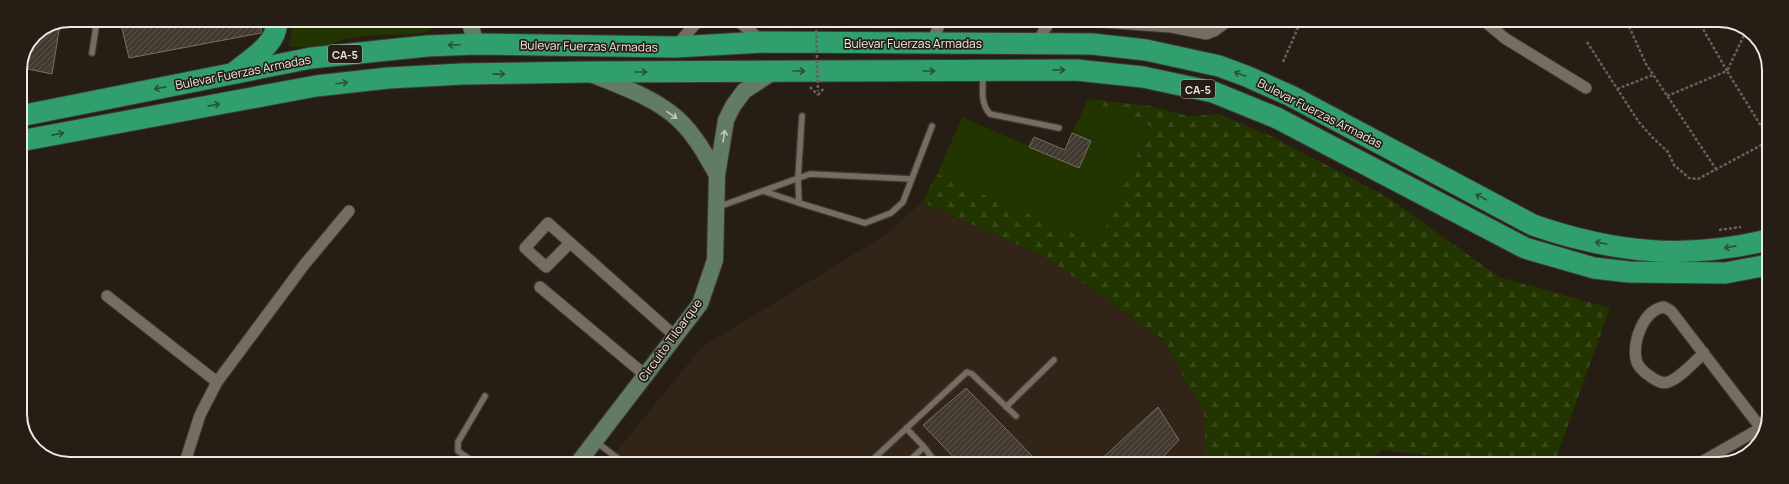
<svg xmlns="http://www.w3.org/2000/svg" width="1789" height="484" viewBox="0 0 1789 484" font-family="Manrope,sans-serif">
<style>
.built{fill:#322518}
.grass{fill:#223400}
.forest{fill:url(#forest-firs)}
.building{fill:url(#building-hatch);stroke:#786e64}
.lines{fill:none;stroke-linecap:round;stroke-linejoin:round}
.lane-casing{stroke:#403a34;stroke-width:8}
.street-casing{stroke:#403a34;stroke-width:13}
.secondary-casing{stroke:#403a34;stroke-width:18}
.highway-casing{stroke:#403a34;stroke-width:23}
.path{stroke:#686159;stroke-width:2.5;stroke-dasharray:3 2;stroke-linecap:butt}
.lane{stroke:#776c62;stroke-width:5.5}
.street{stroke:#776c62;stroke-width:11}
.secondary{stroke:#627b65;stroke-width:16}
.highway{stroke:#309f6d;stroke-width:21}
.path-bridge{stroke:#686159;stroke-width:2.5;stroke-dasharray:3 2;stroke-linecap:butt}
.oneway{stroke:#2a5238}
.oneway2{stroke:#c5c8bd}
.labels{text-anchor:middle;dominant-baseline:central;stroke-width:3.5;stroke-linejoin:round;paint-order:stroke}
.shield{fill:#261e15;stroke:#b3aca5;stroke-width:1}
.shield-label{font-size:11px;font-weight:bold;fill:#efe9e3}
.street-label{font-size:12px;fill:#efe9e3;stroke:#261e15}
.rim{fill:none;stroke:#efe9e3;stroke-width:2}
</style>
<defs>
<pattern id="forest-firs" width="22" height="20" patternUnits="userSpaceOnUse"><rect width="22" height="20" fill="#223400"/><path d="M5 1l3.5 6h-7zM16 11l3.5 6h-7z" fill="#384819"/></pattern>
<pattern id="building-hatch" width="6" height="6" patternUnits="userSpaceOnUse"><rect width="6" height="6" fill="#423930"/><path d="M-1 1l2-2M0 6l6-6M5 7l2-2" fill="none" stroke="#5e564e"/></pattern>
</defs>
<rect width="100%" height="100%" fill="#261e15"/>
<!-- built -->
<path class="built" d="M922 202 1045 257 1163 339 1204 413 1206 463H607L702 347 884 236Z"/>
<!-- grass -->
<path class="grass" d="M291 20H375L432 29 419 34 377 35 344 39 318 49 288 46 292 31Z
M1088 99 1150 126 1098 244 937 174 962 117 1079 168 1091 141 1072 133Z"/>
<!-- forest -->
<path class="forest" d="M1088 99 1149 106 1188 116 1218 114 1273 137 1389 198 1499 277 1610 308 1554 464H1501L1382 450 1368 464 1206 463 1204 413 1163 339 1045 257 922 202 937 174 1098 244 1150 126Z"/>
<!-- building -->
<path class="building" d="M120 20H262L261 33 129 58Z
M60 24 52 74 23 68 25 59 35 34Z
M1072 133 1091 141 1079 168 1029 147 1034 137 1065 150Z
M966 388 1039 463H959L923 425Z
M1158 407 1179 440 1157 463H1097Z"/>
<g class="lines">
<defs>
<path id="lane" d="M92 53 97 20
M983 75C983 89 980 103 990 114L1059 128
M802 116 798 178 799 203 865 223 891 213 903 202 932 126
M763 191 799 203
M718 207 810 174 912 179
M1006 407 1054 360
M906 428 924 447 936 463
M595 441 624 463
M475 463 458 451V442L485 396
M869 463 967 372 972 374 1016 416
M907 463 924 447"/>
<path id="street" d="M738 21 762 41
M1089 21 1171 27 1206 34 1214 31 1228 21
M1484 21 1506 39 1586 88
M932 42 941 21
M1036 44 1050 21
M676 46 698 21
M570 243 546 267 525 248 548 223 675 336
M540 287 645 375
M107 296 217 382
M1704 353C1695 361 1679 379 1668 382 1662 384 1657 381 1651 377 1645 373 1637 367 1636 359 1633 341 1643 310 1664 307L1671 311 1764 432
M185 462 200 415 217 382 304 265 349 211
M1698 464 1761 428"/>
<path id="secondary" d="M469 20 476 44
M591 74C620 86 654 97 678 119 695 135 706 155 717 175
M578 463 700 304 715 260 717 175 726 120 733 106 744 91 773 72"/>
<path id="highway" d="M236 71C251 59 280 42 276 20
M20 116 311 58 427 46 476 44 675 47 764 42 1092 44 1146 50 1219 66 1246 76 1291 96 1533 225C1614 253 1685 260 1768 240
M20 141 316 86 388 78 462 74 588 72 1076 70 1143 77 1213 92 1277 118 1525 248 1594 268 1629 272 1725 273 1768 265"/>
</defs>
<!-- lane casing -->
<use href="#lane" class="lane-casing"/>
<!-- street casing -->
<use href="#street" class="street-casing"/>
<!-- secondary casing -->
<use href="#secondary" class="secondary-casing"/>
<!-- highway casing -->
<use href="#highway" class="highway-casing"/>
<!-- path -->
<path class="path" d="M816 21 821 27
M1627 22 1646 64 1716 169
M1746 31 1727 71 1769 139
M1587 42 1638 121 1652 137 1668 152 1674 165 1689 178 1698 179 1769 141
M1283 62 1301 21
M810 87 818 95
M1617 89 1653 75
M818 95 824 88
M1667 96 1727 71 1699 22
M1719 230 1741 227"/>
<!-- lane -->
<use href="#lane" class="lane"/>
<!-- street -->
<use href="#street" class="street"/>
<!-- secondary -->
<use href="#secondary" class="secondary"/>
<!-- highway -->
<use href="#highway" class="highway"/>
<!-- path-bridge -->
<path class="path-bridge" d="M816 25 818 91"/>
</g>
<!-- one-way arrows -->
<defs><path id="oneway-shaft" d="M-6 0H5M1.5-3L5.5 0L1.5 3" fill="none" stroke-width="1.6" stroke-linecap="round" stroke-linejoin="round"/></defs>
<g class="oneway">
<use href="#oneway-shaft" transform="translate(454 45) rotate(178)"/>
<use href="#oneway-shaft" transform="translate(1059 70)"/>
<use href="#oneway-shaft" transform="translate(799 71)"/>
<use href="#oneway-shaft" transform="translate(929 71)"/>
<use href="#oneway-shaft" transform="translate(641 72)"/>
<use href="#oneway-shaft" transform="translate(499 74) rotate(-1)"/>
<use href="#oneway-shaft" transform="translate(1240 74) rotate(-159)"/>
<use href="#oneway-shaft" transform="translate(342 83) rotate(-7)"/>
<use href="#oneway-shaft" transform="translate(160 88) rotate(169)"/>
<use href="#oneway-shaft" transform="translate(214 105) rotate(-11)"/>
<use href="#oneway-shaft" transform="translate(58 134) rotate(-11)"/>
<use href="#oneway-shaft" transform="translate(1481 197) rotate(-152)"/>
<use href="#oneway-shaft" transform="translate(1601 243) rotate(-170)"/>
<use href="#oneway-shaft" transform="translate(1730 247) rotate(169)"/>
</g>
<g class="oneway2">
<use href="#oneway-shaft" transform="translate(672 115) rotate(35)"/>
<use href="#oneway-shaft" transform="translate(724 136) rotate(-81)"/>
</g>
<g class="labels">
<!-- shield labels -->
<g class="shield">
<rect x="328" y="45" width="34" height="18" rx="3"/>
<rect x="1181" y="80" width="34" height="18" rx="3"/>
</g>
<g class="shield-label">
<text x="345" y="54">CA-5</text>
<text x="1198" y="89">CA-5</text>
</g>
<!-- street labels -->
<g class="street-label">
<text x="913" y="43">Bulevar Fuerzas Armadas</text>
<text transform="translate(589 46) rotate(1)">Bulevar Fuerzas Armadas</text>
<text transform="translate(243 72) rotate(-11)">Bulevar Fuerzas Armadas</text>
<text transform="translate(1320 113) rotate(27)">Bulevar Fuerzas Armadas</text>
<text transform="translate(670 340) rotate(-54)">Circuito Tiloarque</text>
</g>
</g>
<!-- crop -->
<path d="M0 0H1789V484H0ZM70 27H1719A43 43 0 0 1 1762 70V414A43 43 0 0 1 1719 457H70A43 43 0 0 1 27 414V70A43 43 0 0 1 70 27Z" fill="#261e15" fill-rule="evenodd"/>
<path class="rim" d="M70 27H1719A43 43 0 0 1 1762 70V414A43 43 0 0 1 1719 457H70A43 43 0 0 1 27 414V70A43 43 0 0 1 70 27Z"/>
</svg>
